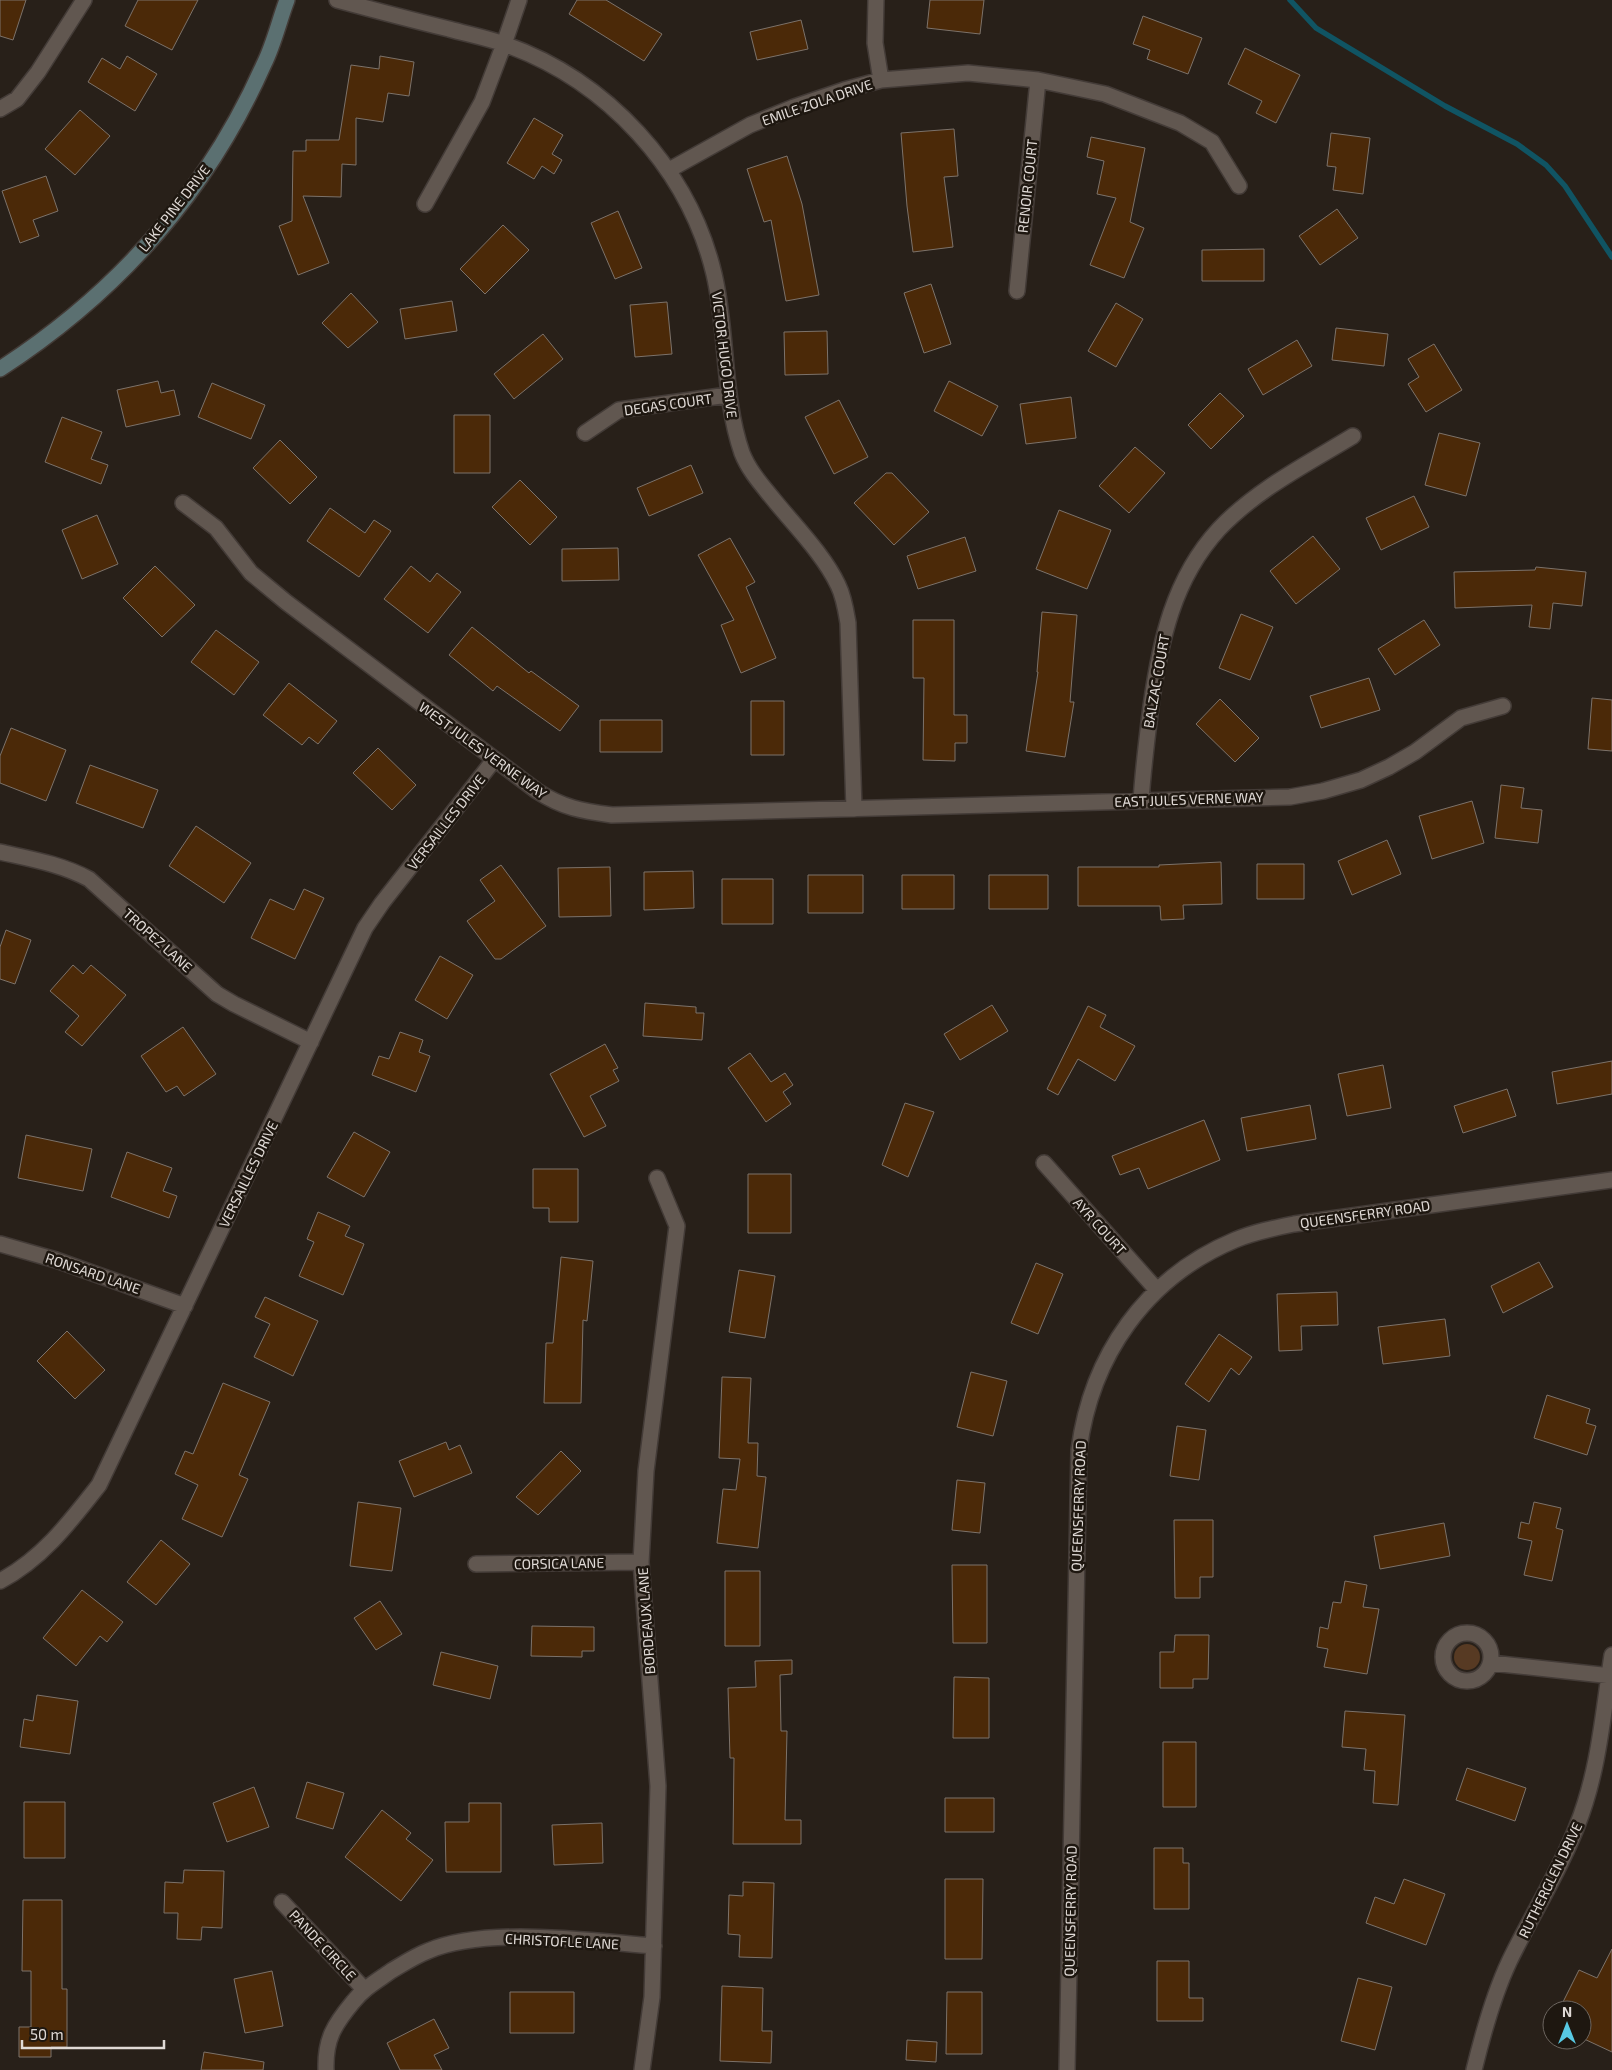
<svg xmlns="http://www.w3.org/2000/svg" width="1612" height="2070" viewBox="0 0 1612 2070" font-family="'Exo 2',sans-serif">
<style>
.green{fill:#573a23}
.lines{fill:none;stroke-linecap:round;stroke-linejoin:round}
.stream{stroke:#105463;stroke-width:5.5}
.building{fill:#4b2908;stroke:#7c726a}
.street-casing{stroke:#433b37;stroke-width:18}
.secondary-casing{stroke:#433b37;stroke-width:18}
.street{stroke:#615750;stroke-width:15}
.secondary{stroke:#5b7071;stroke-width:15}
.labels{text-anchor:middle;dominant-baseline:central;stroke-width:5;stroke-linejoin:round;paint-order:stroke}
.street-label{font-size:14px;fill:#e0dad6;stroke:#1e1710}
</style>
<rect width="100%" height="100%" fill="#282019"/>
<!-- green -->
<path class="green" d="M1454 1657a13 13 0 1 1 26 0a13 13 0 1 1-26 0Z"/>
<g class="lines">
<!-- stream -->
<path class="stream" d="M1290 0 1316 28 1445 106 1517 144 1546 165 1565 186 1612 257"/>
</g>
<!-- building -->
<path class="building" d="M0 0H26L13 40 0 36Z
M138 0H198L172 50 125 26Z
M577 0H606L662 34 644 61 569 14Z
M930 0H984L980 34 927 28Z
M1143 16 1202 38 1188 74 1147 59 1150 50 1133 44Z
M801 20 808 49 757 60 750 32Z
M1245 48 1300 75 1276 123 1256 113 1262 101 1228 84Z
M127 56 157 74 135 111 88 82 102 58 120 69Z
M380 56 414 62 409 96 388 93 383 122 356 118V165L342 164 341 197 303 196 329 263 298 275 279 226 292 221 293 151H306V140H339L351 65 379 69Z
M80 110 110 136 75 175 45 149Z
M534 118 563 135 552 154 562 160 554 174 542 166 534 179 507 163Z
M954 129 958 176 944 177 953 247 913 252 907 206 901 133Z
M1331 133 1370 138 1363 194 1333 190 1336 167 1327 166Z
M1091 137 1145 148 1130 222 1144 228 1124 278 1090 265 1116 198 1097 194 1104 161 1087 157Z
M787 156 802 204 819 295 786 301 771 220 764 222 747 169Z
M46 176 58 211 33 220 39 236 20 243 2 191Z
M1337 209 1358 238 1320 265 1299 236Z
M618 211 642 268 615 279 591 223Z
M503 225 529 250 485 294 460 269Z
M1264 249V281H1202V250Z
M931 284 951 344 924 353 904 293Z
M351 293 378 322 348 348 322 323Z
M452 301 457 331 405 339 400 309Z
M667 302 672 354 635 357 630 305Z
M1116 303 1143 319 1116 367 1088 351Z
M1336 328 1388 334 1384 366 1332 360Z
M827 331 828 374 785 375 784 332Z
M543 334 563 359 514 399 494 374Z
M1297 340 1312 366 1263 395 1248 369Z
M1434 344 1462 390 1426 412 1408 384 1419 377 1408 359Z
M158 381 161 393 174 390 180 415 126 427 117 390Z
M949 381 998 406 982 436 934 411Z
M212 383 265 405 251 439 198 417Z
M1220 393 1244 416 1211 449 1188 425Z
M1071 397 1076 438 1026 444 1020 404Z
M839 400 868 457 834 474 805 417Z
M454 415H490V473H454Z
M62 417 102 432 91 459 108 465 101 484 45 462Z
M1439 433 1480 443 1466 496 1425 485Z
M280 440 317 477 290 504 253 468Z
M1135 447 1165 473 1129 513 1099 486Z
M691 465 703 493 649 516 637 488Z
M886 473H892L929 512 894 545 854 503Z
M520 480 557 517 530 545 492 507Z
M1414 496 1429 527 1381 550 1366 518Z
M330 508 365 533 374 520 391 531 359 577 307 541Z
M1059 510 1111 530 1087 589 1036 569Z
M97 515 118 564 82 579 62 530Z
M1313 536 1340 569 1296 604 1270 571Z
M965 537 976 571 918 589 907 556Z
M730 538 755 582 746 587 776 658 741 673 721 625 734 620 698 555Z
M618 548 619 580 562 581V549Z
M155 566 195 605 162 637 123 598Z
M411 566 430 582 437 573 461 592 428 633 384 599Z
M1536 567 1586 572 1582 606 1553 603 1550 629 1529 627 1532 605 1455 608 1454 572 1535 570Z
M1042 612 1077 615 1070 702H1074L1065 757 1026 751 1038 672H1037Z
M1241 614 1273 627 1250 680 1219 668Z
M913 620H954V715H967V743H955V761L923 760 924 678H913Z
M1424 620 1440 645 1395 675 1378 649Z
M472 627 529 673 531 671 579 706 560 731 497 686 493 691 449 655Z
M216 630 259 662 234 695 191 662Z
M1369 678 1380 710 1321 728 1310 696Z
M289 683 337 721 318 744 309 737 302 745 263 715Z
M1592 698 1612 700V751L1588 749Z
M1220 699 1259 738 1235 762 1196 724Z
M751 701H784V755H751Z
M600 720H662V752H600Z
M11 728 66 750 46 801 0 783V756Z
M378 748 416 785 392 810 353 773Z
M90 765 158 790 143 828 76 803Z
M1501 785 1524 788 1521 808 1542 810 1538 843 1495 838Z
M1472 801 1484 843 1432 859 1419 816Z
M196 826 251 863 224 903 169 866Z
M1387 840 1401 874 1352 895 1338 861Z
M1221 862 1222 904 1183 905 1184 919 1161 920 1160 906H1078V867H1159V865Z
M1257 864H1304V899H1257Z
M501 865 546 926 501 959H495L467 921 495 901 480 880Z
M610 867 611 916 559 917 558 868Z
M693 871 694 908 644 910V872Z
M808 875H863V913H808Z
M902 875H954V909H902Z
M989 875H1048V909H989Z
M722 879H773V924H722Z
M304 889 324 898 295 959 251 938 270 899 294 910Z
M6 930 31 940 15 984 0 979V947Z
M440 956 473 975 447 1019 415 1000Z
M73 965 83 974 91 965 126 995 82 1046 65 1032 79 1016 50 991Z
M645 1003 696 1007V1013H704L702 1040 643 1036Z
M992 1005 1008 1031 960 1060 944 1034Z
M1088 1006 1106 1015 1100 1027 1135 1046 1115 1081 1078 1059 1058 1095 1047 1089Z
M183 1027 216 1074 184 1096 177 1086 166 1092 141 1056Z
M400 1032 423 1040 419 1052 430 1056 416 1092 372 1075 379 1056 389 1059Z
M605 1044 618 1068 613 1070 619 1081 590 1096 606 1126 584 1137 550 1074Z
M750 1053 771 1082 785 1073 793 1085 783 1092 791 1104 766 1122 728 1068Z
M1612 1061V1094L1557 1104 1552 1072Z
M1383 1065 1391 1108 1347 1116 1338 1074Z
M1507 1089 1516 1116 1463 1133 1454 1106Z
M905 1103 934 1112 908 1177 882 1165Z
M1310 1105 1316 1139 1247 1151 1241 1118Z
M1204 1120 1220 1160 1148 1189 1139 1168 1120 1175 1112 1156Z
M354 1132 390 1152 364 1197 327 1177Z
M26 1135 92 1149 83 1191 18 1178Z
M127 1152 172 1168 163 1191 177 1196 169 1218 111 1197Z
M533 1169H578V1222H549V1208H533Z
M748 1174H791V1233H748Z
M318 1212 350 1226 345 1236 364 1244 343 1295 299 1276 314 1242 307 1239Z
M561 1257 593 1261 587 1321 583 1320 581 1403H544L546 1343H553Z
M1539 1262 1553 1287 1503 1313 1491 1286Z
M1036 1263 1063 1274 1038 1334 1011 1323Z
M739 1270 775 1276 765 1338 729 1332Z
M1337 1292 1338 1325 1301 1326 1302 1350 1279 1351 1277 1294Z
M265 1297 318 1321 293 1376 254 1357 270 1324 255 1317Z
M1445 1319 1450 1356 1383 1364 1378 1327Z
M67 1331 105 1370 75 1399 37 1361Z
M1219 1334 1252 1357 1239 1375 1231 1368 1209 1402 1185 1384Z
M971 1372 1007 1381 993 1436 957 1427Z
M722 1377 751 1378 748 1443H758L757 1476 766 1477 758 1548 717 1543 723 1489 736 1490 740 1459 719 1458Z
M223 1383 270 1402 239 1475 248 1479 222 1537 182 1519 198 1485 175 1474 185 1451 193 1454Z
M1547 1395 1590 1409 1586 1423 1596 1426 1587 1455 1534 1438Z
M1177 1426 1206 1430 1199 1480 1170 1476Z
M446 1442 449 1450 460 1445 472 1473 414 1497 399 1461Z
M561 1451 581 1471 538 1515 516 1497Z
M957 1480 985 1483 980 1533 952 1530Z
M358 1502 401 1508 392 1571 350 1566Z
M1534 1502 1561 1508 1556 1528 1563 1530 1552 1581 1524 1575 1532 1541 1518 1538 1521 1522 1529 1524Z
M1174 1520H1213V1577H1200V1598H1175Z
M1444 1523 1450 1556 1380 1569 1374 1536Z
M161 1540 190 1564 156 1605 127 1582Z
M952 1565H987V1643H953Z
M725 1571H760V1646H725Z
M1345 1581 1367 1585 1363 1607 1379 1609 1367 1674 1324 1667 1328 1649 1317 1647 1320 1627 1328 1629 1333 1602 1341 1603Z
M82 1590 123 1622 107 1642 100 1636 76 1666 43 1638Z
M380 1601 402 1634 376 1650 354 1618Z
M532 1626 594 1627V1651H582V1657L531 1656Z
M1175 1635H1209L1208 1679H1193V1688H1160V1652H1174Z
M441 1652 498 1666 490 1699 433 1685Z
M792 1660V1674L780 1675 781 1731H787L785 1820H801V1844H733L734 1758H730L728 1688 756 1687 755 1661Z
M954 1677 989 1678V1738H953Z
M37 1695 78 1701 70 1754 20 1747 24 1719 33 1721Z
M1345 1711 1405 1715 1398 1805 1373 1803 1375 1771 1364 1770 1366 1749 1342 1747Z
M1163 1742H1196V1807H1163Z
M1467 1768 1526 1788 1515 1821 1456 1800Z
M307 1782 344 1793 333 1829 296 1818Z
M254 1787 269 1827 227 1842 213 1803Z
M945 1798H994V1832H945Z
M24 1802H65V1858H24Z
M469 1803H501V1872H446L445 1822H469Z
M382 1810 411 1833 406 1839 433 1860 401 1901 345 1857Z
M602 1823 603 1863 554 1865 552 1825Z
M1154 1848H1183V1863H1189V1909H1154Z
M184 1870 224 1871 222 1928 202 1927 201 1940 177 1939 178 1913H164L165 1882 183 1883Z
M945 1879H983L982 1959H945Z
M1404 1879 1445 1894 1426 1945 1366 1923 1375 1897 1394 1904Z
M743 1882 774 1883 772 1958 739 1957 740 1935 728 1934 729 1895 743 1896Z
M23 1900H62V1989H67V2047H51V2057H19V2027H31V1971H22Z
M1612 1949V2052L1582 2038V2010H1559L1579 1970 1597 1978Z
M1157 1961H1189V1998H1203V2021H1157Z
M272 1971 283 2026 245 2033 234 1979Z
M1358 1978 1392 1987 1375 2050 1341 2041Z
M722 1986 763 1988 762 2031H772L771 2063 720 2061Z
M510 1992H574V2033H510Z
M947 1992H982V2054H946Z
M434 2019 449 2048 434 2055 442 2070H400L387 2043Z
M907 2040 937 2042 936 2062 906 2060Z
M204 2052 264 2062 263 2070H201Z"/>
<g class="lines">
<defs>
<path id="street" d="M337 0C374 10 412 20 449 29 467 34 487 38 504 44 607 80 689 169 714 274 728 333 722 395 742 453 749 471 762 485 774 500 795 526 824 555 838 585 844 597 846 611 848 623L854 809
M876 0 875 43 881 80
M0 109 17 99 38 72 84 0
M669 170 750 125 794 107 844 90 881 80 968 73 1038 80 1105 94 1180 123 1212 142 1239 186
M425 204 482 102 504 44 519 0
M1017 291 1038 80
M585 433 619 410 728 395
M183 503 216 528 251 573 286 602 537 791C563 808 582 811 612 815L1290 797 1323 791 1361 780 1389 767 1415 752 1461 718 1503 706
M1141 801C1143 769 1147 738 1151 706 1160 642 1173 579 1219 529 1257 489 1307 464 1353 436
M0 852C31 859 61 864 89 879L217 994 234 1004 311 1042
M1044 1163 1156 1289
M0 1244 56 1260 185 1306
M476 1564 641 1562
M0 1581C42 1559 70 1522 99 1485L365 928 382 903 494 760
M1443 1657a24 24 0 1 1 48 0a24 24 0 1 1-48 0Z
M1491 1663 1612 1676
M282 1902 364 1989
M326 2070C325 2039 334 2025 353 2002 364 1988 377 1981 391 1971 403 1964 415 1956 428 1951 487 1926 590 1941 654 1946
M642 2070 652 1997 658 1786 641 1562 646 1471 677 1226 657 1178
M1067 2070 1079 1450C1091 1356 1146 1277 1235 1240 1254 1232 1274 1228 1294 1224L1612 1180
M1474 2070C1483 2033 1493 1996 1509 1962 1531 1916 1559 1873 1577 1826 1599 1771 1603 1713 1612 1655"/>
<path id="secondary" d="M0 369C117 293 207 193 264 64 274 44 279 21 287 0"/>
</defs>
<!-- street casing -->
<use href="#street" class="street-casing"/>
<!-- secondary casing -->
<use href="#secondary" class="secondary-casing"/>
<!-- street -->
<use href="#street" class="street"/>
<!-- secondary -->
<use href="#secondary" class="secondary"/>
</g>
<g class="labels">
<!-- street labels -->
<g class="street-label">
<text transform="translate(817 102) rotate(-19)">EMILE ZOLA DRIVE</text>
<text transform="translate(1027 186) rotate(-84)">RENOIR COURT</text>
<text transform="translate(174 208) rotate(-52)">LAKE PINE DRIVE</text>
<text transform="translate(725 355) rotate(83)">VICTOR HUGO DRIVE</text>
<text transform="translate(668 404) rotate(-8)">DEGAS COURT</text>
<text transform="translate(1156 681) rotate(-80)">BALZAC COURT</text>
<text transform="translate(483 750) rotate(36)">WEST JULES VERNE WAY</text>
<text transform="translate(1189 799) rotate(-2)">EAST JULES VERNE WAY</text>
<text transform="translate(446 822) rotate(-52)">VERSAILLES DRIVE</text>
<text transform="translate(158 940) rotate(42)">TROPEZ LANE</text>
<text transform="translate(248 1174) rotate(-64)">VERSAILLES DRIVE</text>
<text transform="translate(1365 1214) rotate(-8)">QUEENSFERRY ROAD</text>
<text transform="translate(1100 1226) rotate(48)">AYR COURT</text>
<text transform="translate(93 1273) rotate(19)">RONSARD LANE</text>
<text transform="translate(1078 1506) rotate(-88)">QUEENSFERRY ROAD</text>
<text transform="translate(559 1563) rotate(-1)">CORSICA LANE</text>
<text transform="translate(646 1621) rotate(-94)">BORDEAUX LANE</text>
<text transform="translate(1550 1880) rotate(-64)">RUTHERGLEN DRIVE</text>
<text transform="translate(1070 1911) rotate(-89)">QUEENSFERRY ROAD</text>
<text transform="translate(562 1941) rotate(3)">CHRISTOFLE LANE</text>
<text transform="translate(323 1945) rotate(47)">PANDE CIRCLE</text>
</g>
</g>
<!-- north arrow -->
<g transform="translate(1567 2025)"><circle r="24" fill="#1e1710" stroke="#6c655f"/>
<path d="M0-4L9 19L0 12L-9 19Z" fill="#58c9e3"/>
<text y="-8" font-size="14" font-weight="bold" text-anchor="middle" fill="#e0dad6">N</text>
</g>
<!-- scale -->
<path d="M22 2040v8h142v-8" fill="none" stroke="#e0dad6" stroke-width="2.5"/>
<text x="30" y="2040" font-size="15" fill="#e0dad6" stroke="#1e1710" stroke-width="4" paint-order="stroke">50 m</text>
</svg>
